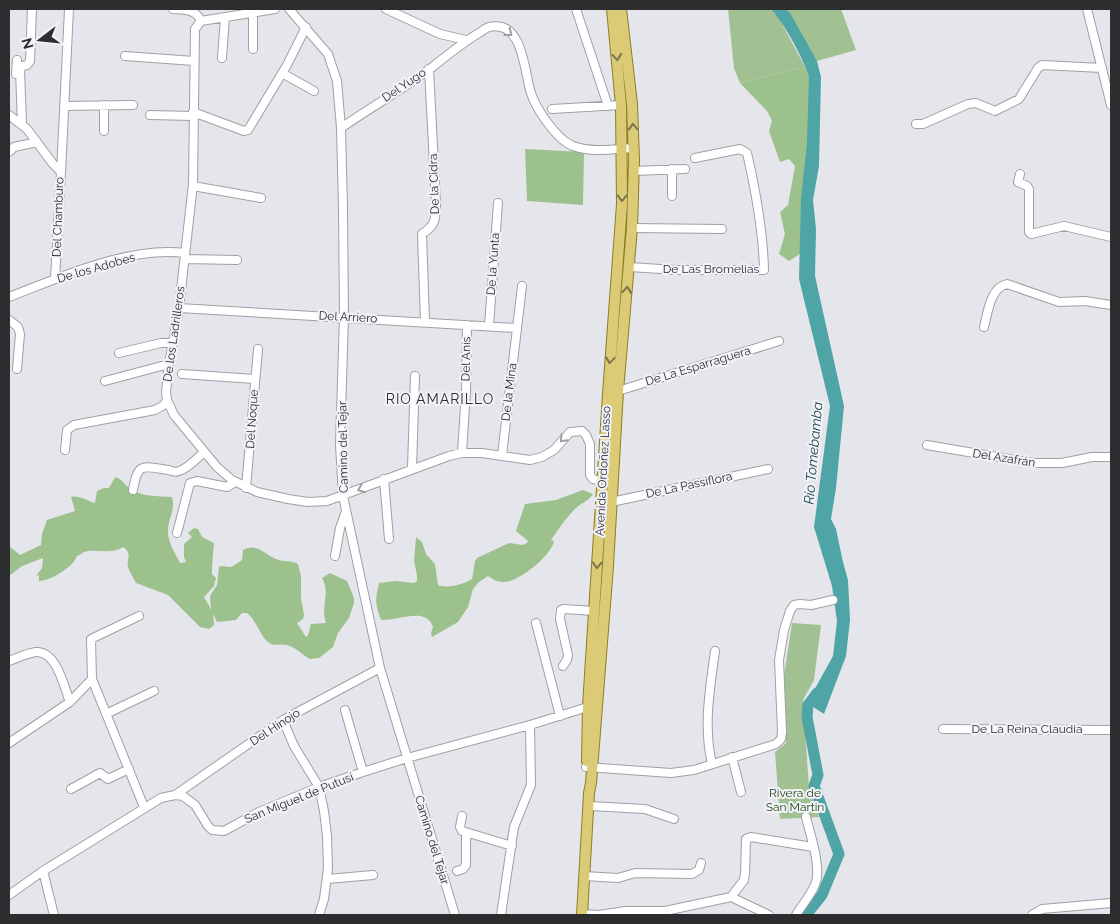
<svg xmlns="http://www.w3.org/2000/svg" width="1120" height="924" viewBox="0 0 1120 924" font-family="Raleway,sans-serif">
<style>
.green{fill:#a1c193}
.forest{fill:#9dc18d}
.water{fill:#4fa4a5}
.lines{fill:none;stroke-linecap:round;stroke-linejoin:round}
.river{stroke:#4fa4a5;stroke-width:11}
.minor-casing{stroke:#9fa0a6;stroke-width:10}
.major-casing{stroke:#8f7e21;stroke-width:12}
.minor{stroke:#fff;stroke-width:8}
.major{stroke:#dccb76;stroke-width:10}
.oneway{stroke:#a0a0a1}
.oneway2{stroke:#7b744f}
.labels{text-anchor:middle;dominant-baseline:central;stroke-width:4;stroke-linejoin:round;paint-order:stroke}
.street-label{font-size:12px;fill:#2c2d2f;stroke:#f2f3fa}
.park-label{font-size:12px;fill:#234510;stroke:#f2f3fa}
.neighbourhood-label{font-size:14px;letter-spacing:1px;fill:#2c2d2f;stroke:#f2f3fa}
.water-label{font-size:14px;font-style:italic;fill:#1f4748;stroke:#f2f3fa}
</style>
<rect width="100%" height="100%" fill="#e5e6ec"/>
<!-- green -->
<path class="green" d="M728 9H771L779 18 805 67 740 83 734 68Z
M786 9H841L856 50 817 61Z
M792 623 821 625 814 680 803 700 809 788 819 817 780 819 775 752 786 743 784 676Z"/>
<!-- forest -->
<path class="forest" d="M805 67 809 75 810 145 803 252 789 261 779 254 785 234 780 212 788 205 795 166 789 159 780 162 769 131 772 121 767 111 740 83Z
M525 149 584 152 583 205 527 201Z
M116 477C123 480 124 484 129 488 140 497 159 496 172 497 176 510 167 520 168 533 168 542 176 555 180 563L186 562 184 557V544L192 537 188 533 194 528 198 529 202 537 214 543C213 554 212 564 212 574L216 578 214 586 204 597 211 609 210 596 217 585 219 567C224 565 225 567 230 567 233 567 239 562 242 560L243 550C258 542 265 556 279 560 285 562 291 560 298 564L301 576V598L304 615 303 619 297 623 306 637 308 635 311 624 326 623C320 606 331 593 322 578L330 573 347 581 354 598V603L349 618 338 633 333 647 319 658 310 659C301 654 297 648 287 645 280 643 273 647 268 642 259 634 257 621 247 613H242L236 620 217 622 213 614 214 625 209 629 201 627V628L168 595 136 583C133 577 130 573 128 567 126 558 133 554 123 547 112 554 101 550 89 551 84 551 82 554 77 556 74 566 51 581 39 581V575L36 576 42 568 43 558 22 566 9 576V546L20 555 41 545 42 534 47 520 75 511 71 497C79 495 87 501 95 503L97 491 104 488H109L114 479Z
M583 490 593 494C588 502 580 503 574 510 566 518 558 530 551 540L554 541C552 555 518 583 503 582 498 582 492 579 488 576L479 582 473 589 468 607 458 622 432 637 431 633 433 627C426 606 398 621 381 620 375 603 375 600 379 583L396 581 414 583 417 581V575L414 561 416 537 422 542 426 554 435 564 438 585C447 589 465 584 472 579L475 561 477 558 509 543 523 545 527 543 528 541 516 531 525 504 556 500Z"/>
<!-- water -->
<path class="water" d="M771 9H786L790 13 817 61 821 77 819 166 813 200 816 229 815 276 844 406 836 488 831 519 836 529 843 562 848 580 850 620 846 656 824 714 807 703 833 656 837 621 832 586 814 527 830 406 799 279 801 198 807 143 809 76C801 55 786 26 771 9Z"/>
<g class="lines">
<!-- river -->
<path class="river" d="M806 915 822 895 839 854 814 786 818 775 807 717 808 705 817 693"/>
<defs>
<path id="minor" d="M173 9C185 10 196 9 201 21
M275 9 201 21 195 29 193 184 179 308 169 364 166 392 167 400 174 415 217 467 232 480 257 492 288 499 308 502 327 501 449 456 462 453H482L530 460 542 457 554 450 570 432 582 431 586 435 590 444V475L593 479 603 482
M289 9 328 54 337 81 341 128 343 208 344 317 340 445 343 496 380 668 455 915
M386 9 440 34 466 40
M576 9 608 106
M1087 9 1111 105
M253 49V13
M125 56 194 61
M222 58 225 17
M282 73 314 91
M16 74 17 60
M64 106 133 105
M552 109 621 105
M193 112 244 131 248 130 287 65 306 27
M9 115 27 129 53 164 61 172 55 279
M150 115 193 116
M22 124 20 70 22 66 27 65 30 61 32 9
M916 124H923L968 104 976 103 995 111 1019 99 1038 68 1042 65 1102 68
M341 128C370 108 401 90 430 69 446 56 462 43 479 33 482 31 486 28 489 27 524 19 524 73 531 93 536 109 557 140 573 146 592 153 614 149 633 148
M104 131V105
M9 152 14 147 37 142
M672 169V196
M634 171 685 169
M61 172 69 9
M1020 174 1018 182 1027 186 1029 189V232L1031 234 1064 226 1111 237
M193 186 261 198
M632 228 722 229
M185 259 237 260
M629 267 677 270H764C763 230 756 192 747 153L740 149 695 158
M9 297C61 277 129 246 185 253
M179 308 516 328
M9 320 18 327 20 334 17 369
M425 322 422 234C435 226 436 219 436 204L429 69
M489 326 498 203
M984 327C988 312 990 288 1007 284L1059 302 1085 301 1111 305
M119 353 161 343H173
M182 374 254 379
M105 381 169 364
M618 391 779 341
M927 445 1033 463H1062L1092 457H1111
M65 450 67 430 74 425 155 410 164 405 167 400
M462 453 466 391 467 325
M502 455 522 286
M412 468 415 376
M384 479 389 539
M246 488 258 349
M133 490C138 462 142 466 168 470 172 471 175 473 179 471 189 468 197 458 204 452
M611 502 768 469
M177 533 190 483 197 481 227 487 235 482
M335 556 340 528 346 511
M139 616 91 639 92 679 144 807
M536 623 560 716
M9 661C17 658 27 653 36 652 57 651 64 687 70 702L92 679
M563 666 567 660 568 655 560 619 561 610 563 609 595 611
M345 710 363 772
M106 714 154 691
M283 720 294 746 319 787 324 811 327 836 328 868 324 899 319 915
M943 729 1111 730
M9 743 70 702
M732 757 741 792
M712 764C703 726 710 689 715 651
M586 767 671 773 694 770 776 744 781 739 782 732 779 660 784 630 790 611 794 605 800 604 811 605 833 600
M71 789 100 773 108 779 129 769
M175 795 283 720 380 668
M589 806 645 809 674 819
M462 816 460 827 462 831 512 846
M43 871 54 915
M457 871 463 869 466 865V833
M584 876 618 878 635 873 692 874 699 870 701 863
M327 879 373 875
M9 895 43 871 161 798 175 795 183 796 195 805 208 826 212 830 224 831 259 812 319 787 363 772 407 758 530 725 591 706
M582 914 599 915 625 911H665L731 897
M501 915 514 827 531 785 530 725
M769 915 731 897 744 880 745 874 746 839 751 837 813 847
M796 915C802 905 812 894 816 882 821 865 810 834 806 817
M1032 915 1042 909 1111 903"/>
<path id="major" d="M587 761 588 706 608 394 622 204 621 105 612 9
M582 915 589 793 591 783 608 566 618 391 632 228 634 160 632 104 621 9"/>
</defs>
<!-- minor casing -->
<use href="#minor" class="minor-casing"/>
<!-- major casing -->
<use href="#major" class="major-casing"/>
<!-- minor -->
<use href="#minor" class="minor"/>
<!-- major -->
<use href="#major" class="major"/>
</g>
<!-- one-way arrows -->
<defs><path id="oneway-chevron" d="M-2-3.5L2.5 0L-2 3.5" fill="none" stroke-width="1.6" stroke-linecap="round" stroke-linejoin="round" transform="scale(1.25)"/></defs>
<g class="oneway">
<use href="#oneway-chevron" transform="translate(509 33) rotate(37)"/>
<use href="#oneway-chevron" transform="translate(563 439) rotate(133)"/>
<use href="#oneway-chevron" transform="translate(361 489) rotate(158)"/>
</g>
<g class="oneway2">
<use href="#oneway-chevron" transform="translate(617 57) rotate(85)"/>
<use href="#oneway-chevron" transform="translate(633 127) rotate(-92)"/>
<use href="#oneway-chevron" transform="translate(622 198) rotate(91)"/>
<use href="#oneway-chevron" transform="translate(627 290) rotate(-85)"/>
<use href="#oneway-chevron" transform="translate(610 360) rotate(95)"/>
<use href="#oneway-chevron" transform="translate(597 565) rotate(93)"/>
</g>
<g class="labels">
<!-- street labels -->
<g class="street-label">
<text transform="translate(404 85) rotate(-34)">Del Yugo</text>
<text transform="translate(434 184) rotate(-92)">De la Cidra</text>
<text transform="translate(58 217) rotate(-88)">Del Chamburo</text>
<text transform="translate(493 264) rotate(-86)">De la Yunta</text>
<text transform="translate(96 268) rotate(-16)">De los Adobes</text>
<text x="711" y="269">De Las Bromelias</text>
<text transform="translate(348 317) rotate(3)">Del Arriero</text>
<text transform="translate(174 334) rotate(-82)">De los Ladrilleros</text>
<text transform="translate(466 359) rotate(-89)">Del Anís</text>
<text transform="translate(698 366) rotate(-17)">De La Esparraguera</text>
<text transform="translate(509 392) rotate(-83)">De la Mina</text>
<text transform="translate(252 419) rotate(-86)">Del Noque</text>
<text transform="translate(343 447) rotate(-91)">Camino del Tejar</text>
<text transform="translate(1004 458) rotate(9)">Del Azafrán</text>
<text transform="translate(603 471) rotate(-87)">Avenida Ordoñez Lasso</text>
<text transform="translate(689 485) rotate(-12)">De La Passiflora</text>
<text transform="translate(275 727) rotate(-33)">Del Hinojo</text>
<text x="1027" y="729">De La Reina Claudia</text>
<text transform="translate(299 798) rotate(-22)">San Miguel de Putusí</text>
<text transform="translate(432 840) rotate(73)">Camino del Tejar</text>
</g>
<!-- park labels -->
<g class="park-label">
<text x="795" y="793">Rivera de<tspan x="795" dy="14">San Martin</tspan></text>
</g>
<!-- neighbourhood labels -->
<g class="neighbourhood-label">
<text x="440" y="399">RIO AMARILLO</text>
</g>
<!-- water labels -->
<g class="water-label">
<text transform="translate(813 453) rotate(-85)">Río Tomebamba</text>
</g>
</g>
<!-- border -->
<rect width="1120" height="924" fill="none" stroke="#2c2d2f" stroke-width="20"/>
<!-- north arrow -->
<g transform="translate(40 40) rotate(254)" stroke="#f2f3fa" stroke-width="4" paint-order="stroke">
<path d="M0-4L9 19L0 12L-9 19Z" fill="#2c2d2f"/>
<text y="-8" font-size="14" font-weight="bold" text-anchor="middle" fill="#2c2d2f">N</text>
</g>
</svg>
